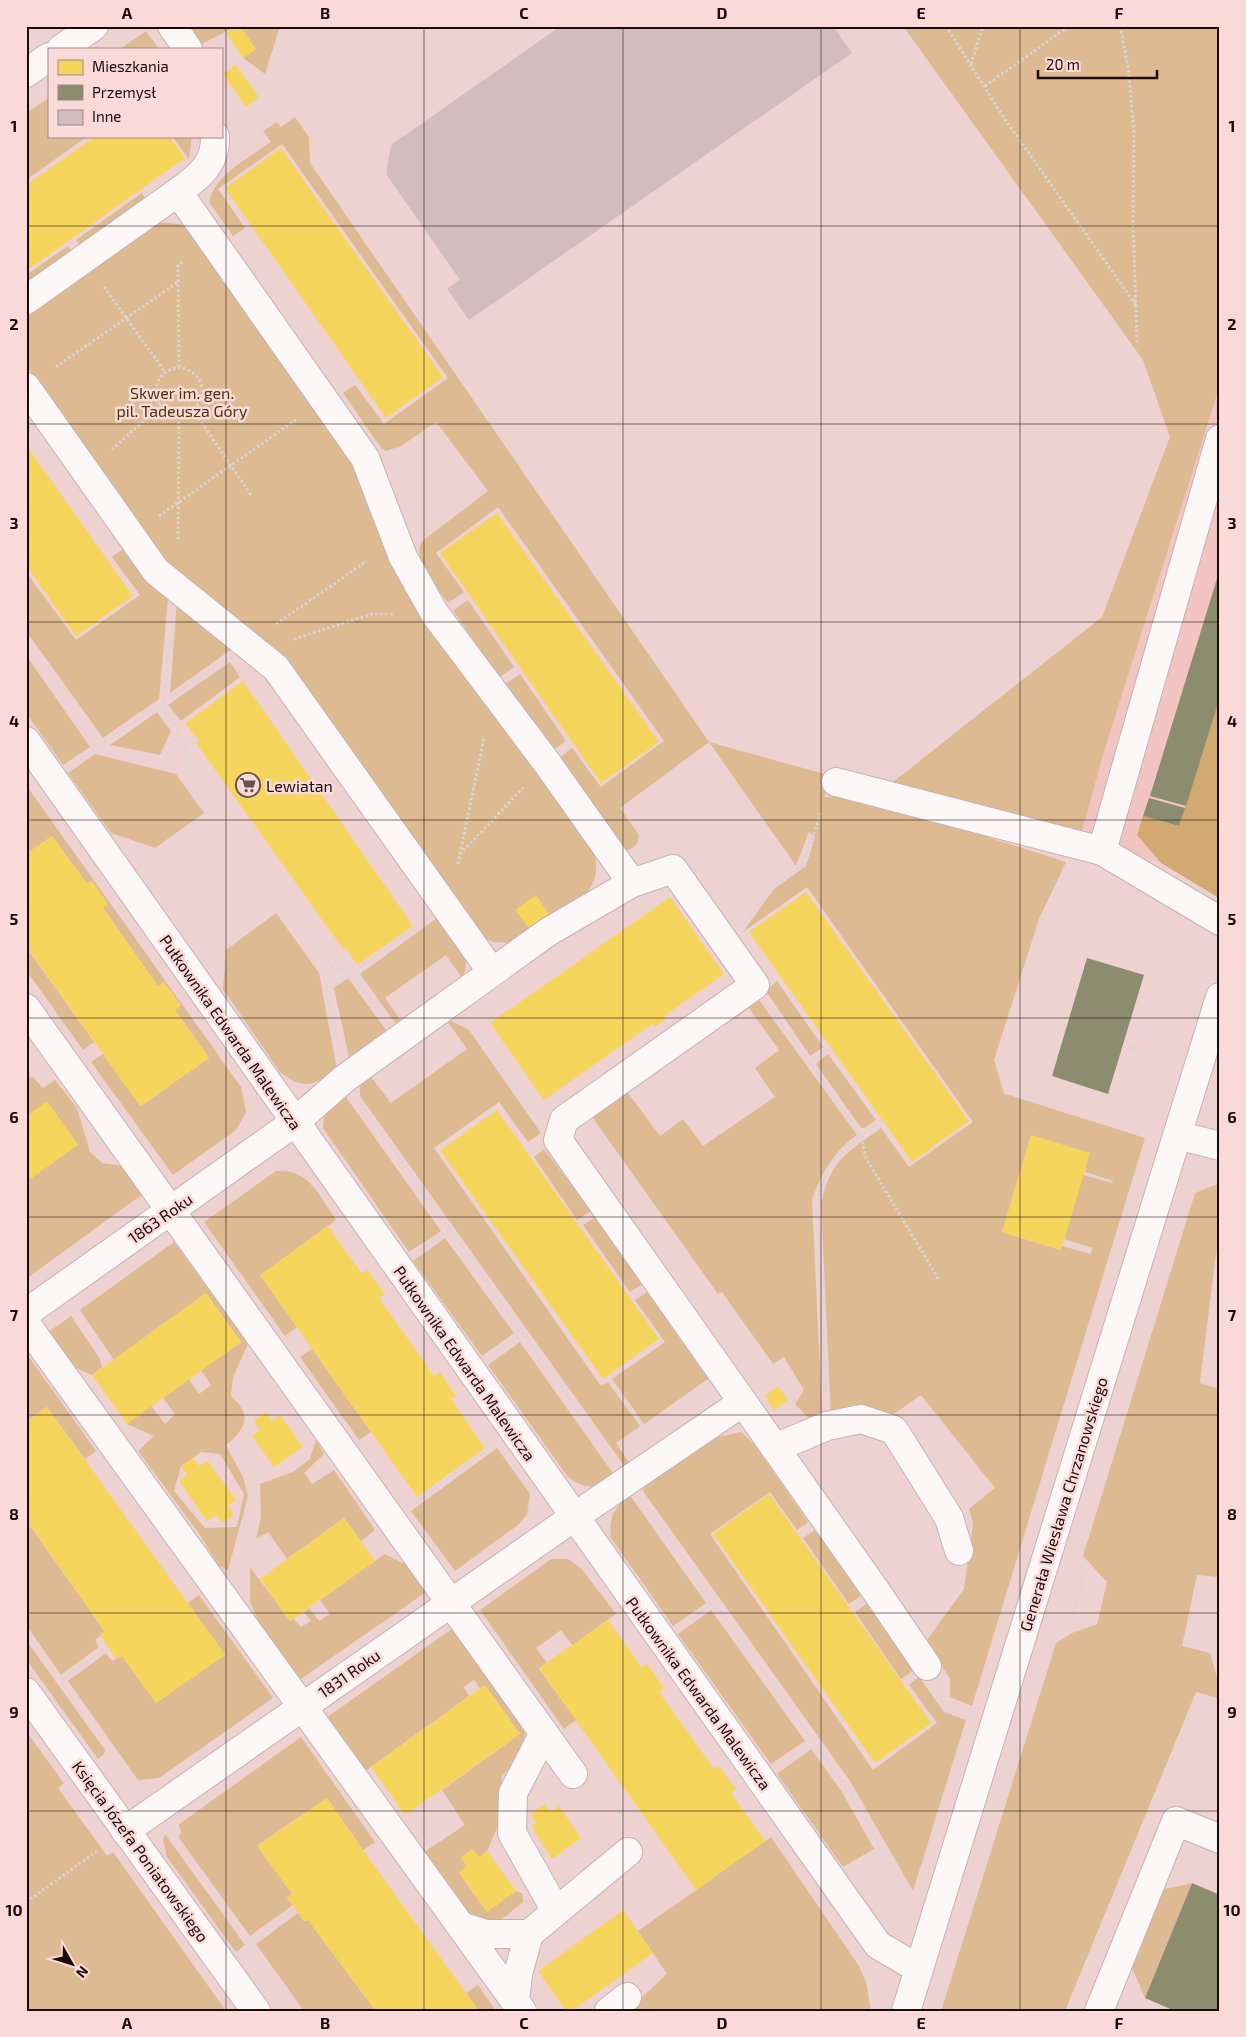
<svg xmlns="http://www.w3.org/2000/svg" width="1246" height="2037" viewBox="0 0 1246 2037" font-family="'Exo 2',sans-serif">
<style>
.built{fill:#f2c5c3}
.green{fill:#ddba92;fill-rule:evenodd}
.forest{fill:#d1aa71}
.homes{fill:#f6d55c}
.industry{fill:#8c8c6e}
.building{fill:#d2bcbe}
.lines{fill:none;stroke-linecap:round;stroke-linejoin:round}
.minor-casing{stroke:#c8b2b1;stroke-width:30}
.path{stroke:#dcd4d4;stroke-width:3;stroke-dasharray:2.5 2.5;stroke-linecap:butt}
.minor{stroke:#fcf8f8;stroke-width:28}
.grid{fill:none;stroke:#1c0b0a;stroke-width:1;stroke-opacity:0.55}
.labels{text-anchor:middle;dominant-baseline:central;stroke-width:5;stroke-linejoin:round;paint-order:stroke}
.park-label{font-size:16px;fill:#4a360d;stroke:#fadad8}
.poi-label{font-size:16px;fill:#1c0b0a;stroke:#fadad8;text-anchor:start}
.street-label{font-size:16px;fill:#1c0b0a;stroke:#fadad8}
.neatline{fill:none;stroke:#1c0b0a;stroke-width:2}
.grid-label{font-size:16px;text-anchor:middle;font-weight:bold;fill:#1c0b0a}
</style>
<rect width="100%" height="100%" fill="#eed2d1"/>
<!-- built -->
<path class="built" d="M1220 385V696L1179 826 1144 816 1137 835 1161 863 1081 834 1102 617 1141 631Z"/>
<!-- green -->
<path class="green" d="M185 26H236L198 46Z
M240 26H280L265 74 243 58 255 49Z
M903 26H1220V385L1105 748 1081 834 893 782 1102 617 1170 437 1143 360Z
M146 31 159 49H120Z
M49 98V136H88L26 180V113Z
M295 117 309 137 310 163 709 742 832 776 824 797 861 795 937 821 1066 862 1039 919 994 1060 1005 1096 1006 1094 1145 1138 972 1706 950 1697V1678L925 1643 964 1589 973 1523 969 1509 995 1488 921 1395 891 1416 854 1404 831 1417 821 1202C833 1158 845 1154 881 1128L909 1167 973 1122 807 887 743 932 774 889 806 866 815 837 809 832 796 866 709 742 620 808 639 835C638 844 635 848 626 851L614 845 557 760 572 748 601 787 664 741 498 507 436 553 464 592 448 603C437 587 413 563 421 542L488 491 436 422 401 446 386 451 381 448 343 393 355 385 384 424 448 378 282 144 218 189 245 228 233 236 209 202C216 173 248 159 271 142L263 131 277 122 281 127ZM1031 1136 1089 1153 1085 1172 1113 1181 1112 1183 1083 1175 1064 1239 1092 1248 1091 1254 1062 1246 1060 1250 1002 1232Z
M172 136H192L189 159Z
M142 193 147 201 81 247 76 240Z
M155 222 179 224 188 227 341 442 349 462 353 460 594 851C598 870 597 881 584 896L518 943 493 942 480 936 357 763 171 570 26 365V313Z
M68 246 73 253 26 286V275Z
M123 549 145 580 168 598 159 699 103 738 26 631V572L76 640 140 595 112 557Z
M177 600 236 646 170 693Z
M468 600 514 667 500 677 453 611Z
M26 655 90 747 63 765 26 713Z
M230 662 240 677 181 721 168 705Z
M520 674 566 741 552 751 505 684Z
M157 712 171 731 160 755 110 745Z
M95 754 176 774 204 813 155 848 111 833 68 773Z
M26 785 241 1087 246 1112 236 1130 173 1175 91 1062 103 1054 141 1106 209 1058 175 1010 181 1005 164 982 158 986 103 908 108 904 92 881 87 884 52 836 26 854Z
M276 913 319 973 337 1070 314 1083 306 1084 295 1082 280 1072 223 989 226 950Z
M441 915C453 934 475 954 462 978L446 955 385 998 403 1024 399 1028 360 974Z
M28 950 94 1042 83 1050 26 970V951Z
M348 978 389 1034 350 1062 334 988Z
M777 981 823 1047 810 1056 766 991Z
M757 997 857 1135C834 1151 821 1174 812 1200L822 1413 811 1421 795 1404 804 1390 784 1357 773 1364 722 1292 718 1294 590 1114 649 1072 652 1075 628 1093 660 1136 683 1119 703 1146 775 1097 755 1068 779 1050 749 1008 725 1025 723 1021Z
M445 1018 469 1030 541 1133 528 1142 499 1102 434 1148 601 1386 608 1382 640 1426 616 1443 633 1468 628 1471 360 1096V1078L368 1073 391 1103 467 1049Z
M828 1054 876 1120 865 1128H861L816 1064Z
M33 1077 43 1088 55 1080 77 1108 90 1152 102 1163 125 1166 144 1193 26 1279V1078Z
M346 1097 441 1231 409 1252 323 1128 324 1115Z
M544 1149 591 1211 577 1220 534 1157Z
M276 1171C309 1168 320 1197 336 1220L260 1275 297 1327 285 1336 204 1222Z
M1220 1183V1222L1200 1383 1220 1389V1577L1197 1575 1182 1646 1210 1653 1220 1687V1699L1196 1692 1065 2011H941L1056 1643 1072 1633 1097 1624 1107 1582 1083 1556 1195 1193Z
M596 1217 643 1284 630 1292 583 1225Z
M445 1238 514 1333 482 1356 413 1261Z
M174 1242 248 1344 233 1377 231 1396C253 1415 246 1429 226 1445L243 1477 248 1496 228 1570 218 1565 198 1532 138 1451 154 1436 127 1424 151 1406 165 1424 175 1414 163 1398 189 1379 199 1394 211 1385 201 1370 241 1342 206 1293 114 1360 80 1310ZM201 1452 220 1454 244 1494 237 1527 205 1528 174 1491 181 1466Z
M647 1292 708 1379 644 1424 612 1379 665 1342 635 1300Z
M71 1316 100 1359 102 1367 92 1375 70 1365 47 1333Z
M520 1342 617 1479C597 1489 586 1490 568 1477L488 1365Z
M312 1349 371 1432 359 1440 300 1357Z
M26 1353 96 1451 85 1459 47 1407 26 1422Z
M741 1432 754 1444 808 1522 797 1530 770 1492 710 1534 873 1770 937 1723 909 1685 919 1677 944 1712 966 1720 913 1891 850 1781 643 1491 644 1486 713 1438Z
M316 1439 324 1454 304 1473 312 1484 334 1470 375 1530 361 1541 344 1518 287 1559 268 1532 256 1539 261 1517 260 1484 293 1472 310 1459Z
M497 1448 530 1494 527 1515 518 1525 455 1571 411 1511Z
M629 1494 706 1603 673 1626 611 1538C608 1517 615 1508 629 1494Z
M31 1527 105 1632 95 1640 99 1647 61 1675 26 1625V1529Z
M815 1530 861 1596 849 1604 803 1538Z
M385 1554 414 1569 429 1590 298 1681 259 1623 250 1601V1567L290 1621 294 1619 301 1627 311 1621 304 1612 309 1608 319 1621 330 1614 320 1600Z
M551 1559H568L581 1568 616 1614 572 1645 561 1630 536 1648 547 1663 539 1669 576 1720 564 1729 480 1610Z
M199 1595 273 1698 159 1778 138 1780 68 1681 106 1653 112 1661 122 1656 156 1703 225 1655 188 1603Z
M866 1604 914 1670 901 1679 855 1612Z
M711 1610 805 1741 771 1764 678 1634Z
M456 1626 521 1717 525 1734 517 1759 502 1776 499 1824 487 1851 479 1857 472 1849 461 1858 467 1866 459 1873 487 1912 516 1891 522 1893 523 1902 497 1923 468 1917 424 1852 465 1825 442 1790 520 1734 485 1685 480 1688 474 1680 463 1687 469 1696 364 1772 326 1718Z
M26 1640 105 1750 104 1754 98 1759 26 1659Z
M26 1731 64 1783 58 1788 107 1856 113 1852 226 2011H26Z
M301 1737 375 1842 363 1850 327 1798 258 1845 292 1894 287 1898 293 1905 250 1936 179 1838 181 1830 178 1825Z
M811 1749 842 1792 874 1849 843 1867 777 1774Z
M165 1834 245 1945 236 1952 167 1857 163 1840Z
M771 1837 859 1966 866 1982 871 2011H627L667 1974 638 1931Z
M1192 1883 1145 1998 1131 1965 1161 1890Z
M298 1913 304 1921 308 1920 376 2011H304L256 1944Z
M478 1985 496 2011H479L466 1993Z"/>
<!-- forest -->
<path class="forest" d="M1220 696V897L1219 898 1161 863 1137 835 1143 816 1179 826Z"/>
<!-- homes -->
<path class="homes" d="M236 26H240L256 49 243 58 226 33Z
M236 65 259 97 246 107 223 74Z
M96 136H169L185 158 26 271V185Z
M281 148 443 377 386 418 225 188Z
M26 445 133 596 76 636 26 565Z
M497 513 659 742 601 783 440 553Z
M243 681 413 926 357 965 346 948 343 949 196 743 199 741 185 723Z
M52 836 87 884 92 881 108 904 103 908 158 986 164 982 181 1006 175 1010 209 1058 140 1106 26 946V854Z
M806 892 969 1121 912 1162 749 932Z
M536 895 549 914 529 928 515 910Z
M670 897 724 974 664 1016 666 1019 655 1027 652 1024 544 1100 490 1023Z
M47 1101 78 1145 26 1182V1116Z
M497 1110 659 1339 603 1379 440 1150Z
M1031 1135 1090 1153 1061 1250 1002 1232Z
M328 1226 362 1274 367 1270 385 1294 379 1298 434 1376 440 1372 456 1396 451 1399 485 1448 417 1497 260 1275Z
M206 1293 241 1342 127 1424 92 1375Z
M778 1386 788 1400 774 1410 765 1396Z
M47 1407 225 1655 156 1703 122 1656 116 1659 100 1635 105 1632 31 1526 26 1529V1422Z
M266 1412 272 1421 280 1415 303 1447 274 1467 252 1436 260 1430 254 1421Z
M193 1458 199 1466 208 1461 236 1500 228 1506 234 1515 222 1523 216 1515 207 1521 179 1481 187 1475 181 1466Z
M769 1494 931 1723 875 1763 713 1534Z
M344 1518 375 1561 290 1621 260 1579Z
M608 1620 642 1668 647 1664 664 1688 659 1692 714 1769 719 1766 736 1789 731 1793 765 1841 696 1890 539 1668Z
M485 1685 520 1734 405 1815 371 1767Z
M327 1798 363 1850 479 2011H376L308 1920 304 1921 287 1897 292 1894 257 1846Z
M545 1804 551 1812 559 1806 581 1838 552 1859 531 1826 536 1822 530 1814Z
M473 1849 479 1857 487 1851 516 1891 487 1912 459 1872 467 1866 461 1857Z
M623 1910 653 1953 572 2011H566L538 1971Z"/>
<!-- industry -->
<path class="industry" d="M1220 569V697L1186 806 1150 796Z
M1149 798 1185 808 1179 826 1143 816Z
M1087 958 1144 975 1108 1094 1052 1076Z
M1192 1883 1220 1895V2011H1175L1145 1998Z"/>
<!-- building -->
<path class="building" d="M561 26H833L852 53 469 320 447 289 460 280 386 174 391 145Z"/>
<g class="lines">
<defs>
<path id="minor" d="M172 26 188 49
M61 49 94 26
M26 73 49 57
M215 136C216 164 199 177 178 192L365 458 403 557 435 614 547 763 632 883
M26 300 178 192
M26 387 156 571 276 668 492 972
M26 741 878 1945 919 1969
M836 782 1102 851 1220 921
M1102 851 1220 439
M26 1008 573 1774
M1177 1135 1220 1146
M26 1313 295 1122 344 1079 548 932 632 883 673 869 755 985 564 1120 558 1140 876 1591 927 1666
M26 1324 522 2011
M775 1448 827 1426 861 1419 894 1430 949 1518 959 1551
M26 1692 256 2011
M544 1733 513 1793 512 1833 556 1911
M125 1831 574 1517 743 1402
M461 1926 486 1934H529
M515 2001 518 1974 529 1934 628 1852
M609 2011 627 1997
M906 2011 1220 997
M1099 2011 1176 1821 1220 1839"/>
</defs>
<!-- minor casing -->
<use href="#minor" class="minor-casing"/>
<!-- path -->
<path class="path" d="M946 26 1004 118 1136 305
M1120 26 1128 67 1134 133 1133 224 1137 343
M971 64 983 26
M985 86 1069 26
M104 287 165 372
M56 367 178 282
M179 367 178 265 184 261
M156 391a23 23 0 1 1 46 0a23 23 0 1 1-46 0Z
M352 381 357 377
M193 410 251 495
M112 450 161 404
M159 516 297 419
M178 539 179 415
M276 624 367 561
M172 627 163 710 179 731 192 771
M294 639 372 614H394
M80 759 217 665
M164 764 178 733
M460 854 484 738
M458 864 460 854 523 788
M289 910 332 967 326 990 337 1041
M749 919 773 886 804 864 821 812
M332 967 351 973 380 1012
M326 990 417 927
M775 1014 861 1136 866 1158 939 1280
M1134 1025 1157 1033
M473 1027 531 1110
M1129 1048 1164 1058
M809 1062 831 1047
M364 1108 607 1452
M1088 1174 1112 1182
M1071 1243 1092 1249
M426 1246 450 1229
M500 1349 523 1333
M612 1382 645 1429
M825 1391 817 1211C821 1160 844 1149 882 1120
M418 1500 486 1451
M647 1508 850 1792 905 1892
M690 1620 715 1603
M26 1632 49 1664
M1061 1633C1073 1620 1086 1582 1082 1565
M61 1680 108 1647
M942 1695 947 1706 964 1710
M789 1758 813 1741
M604 1791 623 1818
M862 1862 881 1851
M26 1902 97 1851
M250 1943 295 1909"/>
<!-- minor -->
<use href="#minor" class="minor"/>
</g>
<!-- grid -->
<path class="grid" d="M226 26V2011M424 26V2011M623 26V2011M821 26V2011M1020 26V2011M26 226H1220M26 424H1220M26 622H1220M26 820H1220M26 1018H1220M26 1217H1220M26 1415H1220M26 1613H1220M26 1811H1220"/>
<!-- icons -->
<defs>
<symbol id="supermarket-ring" viewBox="-11 -11 22 22"><circle r="9.5" fill="#fadad8" stroke="#665150" stroke-width="1.5"/><path d="M-6-5.5h2.5l.6 2H6L4.5 2H-2.5L-4.4-4H-6ZM-1.5 3.2a1.3 1.3 0 1 0 .1 0ZM3 3.2a1.3 1.3 0 1 0 .1 0Z" fill="#665150"/></symbol>
</defs>
<g fill-rule="evenodd">
<use href="#supermarket-ring" x="234" y="771" width="28" height="28"/>
</g>
<g class="labels">
<!-- park labels -->
<g class="park-label">
<text x="182" y="392">Skwer im. gen.<tspan x="182" dy="18">pil. Tadeusza Góry</tspan></text>
</g>
<!-- poi labels -->
<g class="poi-label">
<text x="266" y="785">Lewiatan</text>
</g>
<!-- street labels -->
<g class="street-label">
<text transform="translate(231 1032) rotate(55)">Pułkownika Edwarda Malewicza</text>
<text transform="translate(160 1218) rotate(-35)">1863 Roku</text>
<text transform="translate(465 1363) rotate(55)">Pułkownika Edwarda Malewicza</text>
<text transform="translate(1063 1504) rotate(-73)">Generała Wiesława Chrzanowskiego</text>
<text transform="translate(349 1673) rotate(-35)">1831 Roku</text>
<text transform="translate(699 1693) rotate(54)">Pułkownika Edwarda Malewicza</text>
<text transform="translate(141 1851) rotate(54)">Księcia Józefa Poniatowskiego</text>
</g>
</g>
<!-- border -->
<rect width="1246" height="2037" fill="none" stroke="#fadad8" stroke-width="55"/>
<!-- legend -->
<rect x="48" y="48" width="175" height="90" fill="#fadad8" stroke="#a18786"/>
<rect x="58" y="60" width="25" height="15" fill="#f6d55c" stroke="#a18786"/>
<text x="92" y="72" font-size="15" fill="#1c0b0a">Mieszkania</text>
<rect x="58" y="85" width="25" height="15" fill="#8c8c6e" stroke="#a18786"/>
<text x="92" y="98" font-size="15" fill="#1c0b0a">Przemysł</text>
<rect x="58" y="110" width="25" height="15" fill="#d2bcbe" stroke="#a18786"/>
<text x="92" y="122" font-size="15" fill="#1c0b0a">Inne</text>
<!-- north arrow -->
<g transform="translate(72 1964) rotate(129)" stroke="#fadad8" stroke-width="4" paint-order="stroke">
<path d="M0-4L9 19L0 12L-9 19Z" fill="#1c0b0a"/>
<text y="-8" font-size="14" font-weight="bold" text-anchor="middle" fill="#1c0b0a">N</text>
</g>
<!-- scale -->
<path d="M1038 70v8h119v-8" fill="none" stroke="#1c0b0a" stroke-width="2.5"/>
<text x="1046" y="70" font-size="15" fill="#1c0b0a" stroke="#fadad8" stroke-width="4" paint-order="stroke">20 m</text>
<rect x="28" y="28" width="1190" height="1982" class="neatline"/>
<g class="grid-label">
<text x="127" y="19">A</text>
<text x="325" y="19">B</text>
<text x="524" y="19">C</text>
<text x="722" y="19">D</text>
<text x="921" y="19">E</text>
<text x="1119" y="19">F</text>
<text x="14" y="132">1</text>
<text x="1232" y="132">1</text>
<text x="14" y="330">2</text>
<text x="1232" y="330">2</text>
<text x="14" y="529">3</text>
<text x="1232" y="529">3</text>
<text x="14" y="727">4</text>
<text x="1232" y="727">4</text>
<text x="14" y="925">5</text>
<text x="1232" y="925">5</text>
<text x="14" y="1123">6</text>
<text x="1232" y="1123">6</text>
<text x="14" y="1321">7</text>
<text x="1232" y="1321">7</text>
<text x="14" y="1520">8</text>
<text x="1232" y="1520">8</text>
<text x="14" y="1718">9</text>
<text x="1232" y="1718">9</text>
<text x="14" y="1916">10</text>
<text x="1232" y="1916">10</text>
<text x="127" y="2029">A</text>
<text x="325" y="2029">B</text>
<text x="524" y="2029">C</text>
<text x="722" y="2029">D</text>
<text x="921" y="2029">E</text>
<text x="1119" y="2029">F</text>
</g>
</svg>
